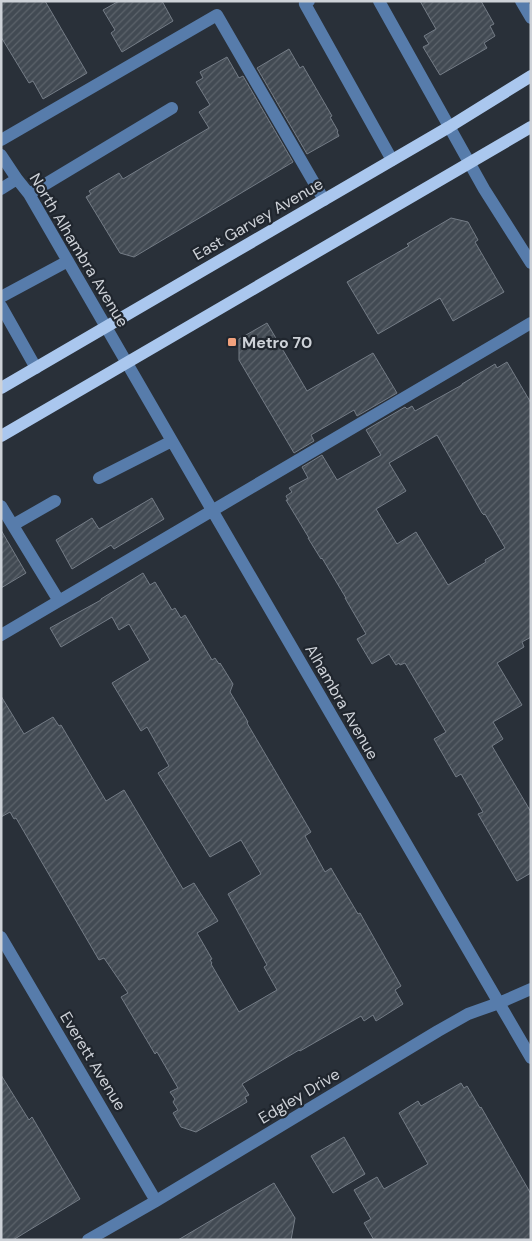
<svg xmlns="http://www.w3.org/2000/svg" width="532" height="1241" viewBox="0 0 532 1241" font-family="'DM Sans',sans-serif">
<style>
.building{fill:url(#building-hatch);stroke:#747c86;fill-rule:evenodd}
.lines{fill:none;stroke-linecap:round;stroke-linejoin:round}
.minor{stroke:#577cab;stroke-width:12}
.major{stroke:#aac7ee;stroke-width:12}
.poi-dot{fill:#f1a17d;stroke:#20262e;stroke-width:2}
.labels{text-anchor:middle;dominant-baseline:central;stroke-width:4.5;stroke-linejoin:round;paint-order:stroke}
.street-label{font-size:16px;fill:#ced2d8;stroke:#20262e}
.poi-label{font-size:16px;font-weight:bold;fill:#ced2d8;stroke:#20262e;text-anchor:start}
</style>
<defs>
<pattern id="building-hatch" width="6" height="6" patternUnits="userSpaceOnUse" patternTransform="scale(1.25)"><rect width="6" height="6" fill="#424a53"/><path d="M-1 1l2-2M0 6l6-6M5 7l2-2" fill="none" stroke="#5c636b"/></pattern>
</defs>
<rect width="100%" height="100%" fill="#293039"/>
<!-- building -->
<path class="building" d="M1 1H45L87 73 43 99 33 81 29 83 1 37Z
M119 1H162L173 21 122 52 111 33 115 30 103 10Z
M420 1H481L494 24 490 26 495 36 484 43 487 48 440 75 423 47 429 44 424 36 436 29Z
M289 49 300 68 303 66 332 116 330 117 338 131 337 132 339 136 307 154 257 68Z
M227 57 239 78 243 76 293 162 134 257 120 253 86 197 91 194 89 191 119 173 123 179 209 128 199 112 210 105 196 82 203 78 200 72Z
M451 218 468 222 478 240 475 242 504 292 453 321 440 298 378 334 347 282 409 246 407 244Z
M267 323 307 391 373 353 397 393 357 416 354 410 311 435 314 441 294 453 239 360V339Z
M507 362 531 403V637L522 642 524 647 497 663 522 705 493 722 503 739 492 746 531 812V873L517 881 478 814 483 812 461 774 456 777 434 739 446 732 405 663 400 665 399 663 396 665 389 654 372 664 357 639 366 634 345 598H346L322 558 321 559 308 538H309L286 500H288L286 496 292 492 289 488 308 478 302 467 322 455 337 480 381 455 366 430 405 407 407 409 412 406 415 411 462 385V384L495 364 497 368ZM437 435 482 513 484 515 485 514 505 548 485 560 486 562 448 585 416 532 397 544 376 509 406 491 389 463Z
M152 498 164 519 114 549 111 545 72 569 56 540 92 518 99 529Z
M1 530 26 573 1 588Z
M143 573 150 585 155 582 172 610 175 608 181 618 185 615 212 660 215 658 219 664 220 663 233 684 230 692 248 722 247 723 311 832 305 836 325 872 331 868 332 870 358 914 360 913 401 986 395 990 403 1004 376 1021 373 1015 364 1021 361 1016 300 1051 299 1050 242 1084 249 1095 245 1097 247 1102 196 1132 181 1127 173 1113 178 1110 173 1102 175 1099 170 1092 178 1088 157 1052 155 1054 121 997 128 993 104 958 99 960 16 818 14 819 10 812 1 817V696L24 734 53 717 59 726 61 725 106 801 124 790 183 889 194 883 218 921 197 933 212 959 210 960 212 963 211 964 239 1012 277 990 264 967 267 965 228 894 261 874 241 840 210 857 158 773 169 766 147 727 141 731 112 683 150 660 129 624 119 630 112 617 61 647 50 628 101 600V599Z
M1 1075 29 1120 32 1117 80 1199 13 1240H1Z
M461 1083 464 1088 467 1086 480 1108 481 1107 531 1194V1240H374L364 1223 371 1219 354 1190 377 1177 384 1189 428 1164 399 1113 418 1101 421 1106Z
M344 1137 365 1174 333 1193 311 1156Z
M274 1183 295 1218 291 1240H178Z"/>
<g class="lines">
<!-- minor -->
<path class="minor" d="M309 1 305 4 392 160
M379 1 484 189 531 263
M521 1 531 18
M1 140 217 15 324 200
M1 155 17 179 29 194 212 510 531 1058
M1 189 17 179
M29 194 172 108
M1 297 68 261
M1 306 36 368
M99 478 172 441
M1 506 59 601
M13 525 55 501
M1 635 531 323
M1 937 156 1201
M88 1240 156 1201 438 1031 468 1014 499 1003 531 989"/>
<!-- major -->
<path class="major" d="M1 388 449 127 531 76
M1 436 531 127"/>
</g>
<!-- markers -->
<rect class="poi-dot" x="227" y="337" width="10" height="10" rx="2.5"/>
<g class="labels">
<!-- street labels -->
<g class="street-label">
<text transform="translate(258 219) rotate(-30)">East Garvey Avenue</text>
<text transform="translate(79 250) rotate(59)">North Alhambra Avenue</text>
<text transform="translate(342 702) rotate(60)">Alhambra Avenue</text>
<text transform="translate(93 1061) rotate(59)">Everett Avenue</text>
<text transform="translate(299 1096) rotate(-31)">Edgley Drive</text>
</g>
<!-- poi labels -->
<g class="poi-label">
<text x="242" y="342">Metro 70</text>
</g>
</g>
<!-- border -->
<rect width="532" height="1241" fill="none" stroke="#ced2d8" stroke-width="5"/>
</svg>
